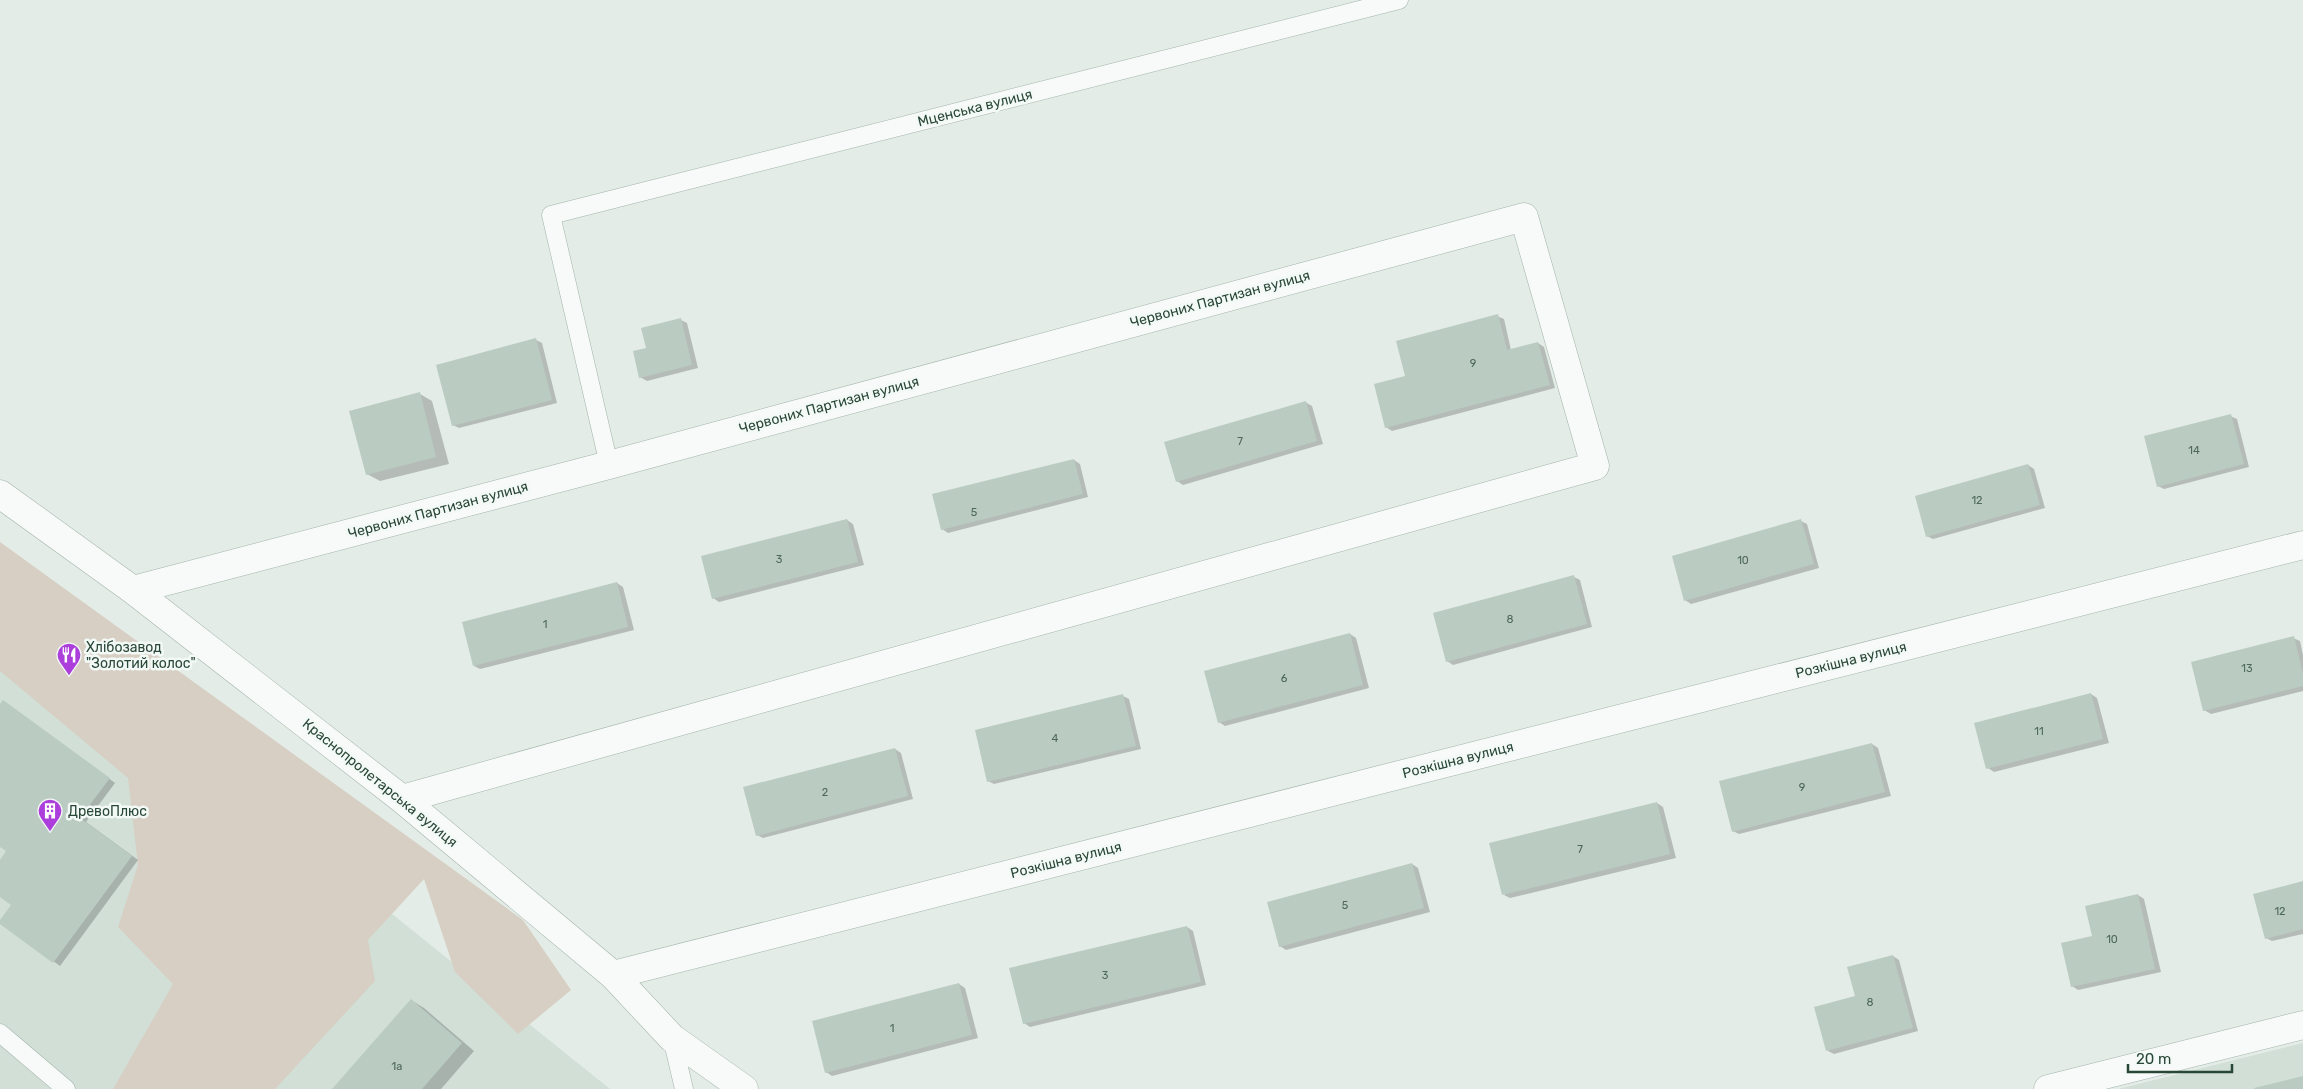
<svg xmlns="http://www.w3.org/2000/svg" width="2303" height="1089" viewBox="0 0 2303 1089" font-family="Rubik,sans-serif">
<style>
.built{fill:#d1dfd7}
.green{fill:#d7cfc3}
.shadow{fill:#0003}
.building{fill:#bacbc1}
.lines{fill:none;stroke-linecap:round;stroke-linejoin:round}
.lane-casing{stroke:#a4b4ab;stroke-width:19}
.street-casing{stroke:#a4b4ab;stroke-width:29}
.lane{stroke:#f7faf8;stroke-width:18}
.street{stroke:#f7faf8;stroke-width:28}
.labels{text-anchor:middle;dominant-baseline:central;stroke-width:5;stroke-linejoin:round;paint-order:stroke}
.number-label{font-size:11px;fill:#4d685a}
.street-label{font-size:14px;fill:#294737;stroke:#f3f9f6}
.poi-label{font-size:14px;fill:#294737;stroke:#f3f9f6;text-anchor:start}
</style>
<rect width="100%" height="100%" fill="#e3ece7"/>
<!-- built -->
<path class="built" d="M0 599 610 1089H0Z
M2303 1043V1089H2118Z"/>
<!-- green -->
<path class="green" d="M0 542 523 920 571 990 518 1034 455 972 424 879 368 940 375 981 275 1089H113L173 984 118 927 138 865 128 778 0 671Z"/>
<!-- shadow -->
<path class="shadow" d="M1497 316 1504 319 1511 350 1538 343 1544 347 1555 388 1392 431 1386 427 1407 377Z
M681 320 687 323 698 368 647 381 640 377 648 349Z
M536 340 542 343 557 403 459 428 453 425Z
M420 394 432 401 449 464 380 481 367 474Z
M1305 402 1312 406 1323 444 1183 485 1177 481Z
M2230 416 2237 419 2249 467 2164 489 2158 486Z
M1074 460 1080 464 1088 497 948 533 942 529Z
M2028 465 2034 469 2045 508 1933 539 1927 536Z
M847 520 853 524 864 565 719 602 713 598Z
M1801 521 1807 524 1819 568 1691 604 1685 600Z
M1574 577 1580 580 1592 627 1453 665 1447 661Z
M617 583 623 587 634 630 480 669 474 666Z
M1350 634 1356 638 1369 688 1225 726 1219 722Z
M2293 638 2300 641 2303 655V691L2211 714 2204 710Z
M2091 694 2097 698 2109 743 1994 772 1988 768Z
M1123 696 1129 699 1141 749 994 784 988 781Z
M9 705 115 783 86 822 138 860 60 966 0 922 13 905 0 895V862L8 851 0 845V706Z
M1872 744 1878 748 1891 796 1739 834 1733 831Z
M895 749 901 753 913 799 763 838 757 835Z
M1657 803 1663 807 1676 858 1510 898 1504 895Z
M1412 864 1418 868 1430 912 1286 950 1280 946Z
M2303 882V934L2272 941 2266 938Z
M2138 895 2144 899 2161 972 2078 990 2072 986 2093 937Z
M1187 927 1193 931 1206 985 1030 1027 1024 1023Z
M1893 956 1899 960 1918 1031 1834 1054 1828 1051 1856 997Z
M959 984 965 988 978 1038 832 1076 826 1072Z
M411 1000 424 1008 474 1051 441 1089H334Z"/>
<!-- building -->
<path class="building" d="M1498 314 1507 350 1538 342 1550 385 1385 428 1374 384 1405 376 1396 341Z
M681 318 692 365 639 378 633 351 646 348 641 328Z
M536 338 552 400 452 426 436 365Z
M420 392 436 457 366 475 349 411Z
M1306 401 1317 441 1176 482 1164 442Z
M2231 414 2244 464 2157 487 2144 436Z
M1074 459 1083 494 941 530 932 494Z
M2028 464 2040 505 1926 537 1915 496Z
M847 519 858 562 712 599 701 556Z
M1801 519 1814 564 1684 601 1672 556Z
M1574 575 1587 624 1446 662 1433 613Z
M617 582 628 627 473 666 462 622Z
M1350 633 1363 685 1218 723 1204 671Z
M2294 636 2303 674V686L2203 711 2191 662Z
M2091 693 2103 739 1986 769 1974 723Z
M1123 694 1136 746 987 782 975 730Z
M3 700 110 778 80 818 132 856 53 963 0 924V920L11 905 0 897V860L6 851 0 847V704Z
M1872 743 1885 792 1732 832 1719 781Z
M895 748 908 796 756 836 743 787Z
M1657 802 1670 854 1502 895 1489 843Z
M1412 863 1424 908 1279 947 1267 902Z
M2303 881V929L2265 939 2253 894Z
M2138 894 2155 969 2071 987 2061 943 2092 936 2085 906Z
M1187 926 1201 982 1023 1024 1009 968Z
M1893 955 1913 1028 1826 1051 1814 1007 1855 996 1847 967Z
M959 983 972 1035 825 1073 812 1021Z
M411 999 462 1043 422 1089H332Z
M2303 1076V1089H2254V1088Z"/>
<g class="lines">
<defs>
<path id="lane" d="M609 465 551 215 1399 0
M0 1033 66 1089
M672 1038 684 1089"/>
<path id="street" d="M0 494 133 590 402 799 613 975 672 1038 744 1089
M133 590 609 465 1524 217 1595 466 402 799
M613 975 2303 545
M2048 1089 2303 1025"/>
</defs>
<!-- lane casing -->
<use href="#lane" class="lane-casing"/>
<!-- street casing -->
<use href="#street" class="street-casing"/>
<!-- lane -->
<use href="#lane" class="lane"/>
<!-- street -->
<use href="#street" class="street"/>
</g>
<!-- icons -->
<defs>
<symbol id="restaurant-pin" viewBox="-11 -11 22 30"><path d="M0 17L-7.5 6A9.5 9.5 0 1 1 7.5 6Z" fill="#ac3edb" stroke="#f3f9f6"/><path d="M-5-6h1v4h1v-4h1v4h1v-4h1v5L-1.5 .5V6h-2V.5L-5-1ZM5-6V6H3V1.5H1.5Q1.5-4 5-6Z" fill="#fff"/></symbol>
<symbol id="building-pin" viewBox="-11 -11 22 30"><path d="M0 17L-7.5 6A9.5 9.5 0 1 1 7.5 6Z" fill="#ac3edb" stroke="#f3f9f6"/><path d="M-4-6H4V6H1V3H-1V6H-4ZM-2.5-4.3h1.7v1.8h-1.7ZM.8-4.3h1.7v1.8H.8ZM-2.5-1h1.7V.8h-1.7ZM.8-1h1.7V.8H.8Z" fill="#fff"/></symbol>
</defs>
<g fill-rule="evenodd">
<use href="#restaurant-pin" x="55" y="641" width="28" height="38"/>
<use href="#building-pin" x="36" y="797" width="28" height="38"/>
</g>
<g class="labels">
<!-- number labels -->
<g class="number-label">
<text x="1473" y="363">9</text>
<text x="1240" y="441">7</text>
<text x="2194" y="450">14</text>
<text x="1977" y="500">12</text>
<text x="974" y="512">5</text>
<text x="779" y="559">3</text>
<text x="1743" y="560">10</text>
<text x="1510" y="619">8</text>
<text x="545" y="624">1</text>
<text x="2247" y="668">13</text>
<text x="1284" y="678">6</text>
<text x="2039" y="731">11</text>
<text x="1055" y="738">4</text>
<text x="1802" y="787">9</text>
<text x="825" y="792">2</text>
<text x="1580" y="849">7</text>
<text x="1345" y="905">5</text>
<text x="2280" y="911">12</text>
<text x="2112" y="939">10</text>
<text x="1105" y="975">3</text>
<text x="1870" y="1002">8</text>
<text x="892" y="1028">1</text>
<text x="397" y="1066">1а</text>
</g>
<!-- street labels -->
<g class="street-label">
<text transform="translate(975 108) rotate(-14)">Мценська вулиця</text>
<text transform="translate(1220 299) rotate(-15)">Червоних Партизан вулиця</text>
<text transform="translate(829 405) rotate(-15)">Червоних Партизан вулиця</text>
<text transform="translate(438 510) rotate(-15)">Червоних Партизан вулиця</text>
<text transform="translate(1851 660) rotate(-14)">Розкішна вулиця</text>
<text transform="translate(1458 760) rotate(-14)">Розкішна вулиця</text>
<text transform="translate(380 783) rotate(39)">Краснопролетарська вулиця</text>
<text transform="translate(1066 860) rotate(-14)">Розкішна вулиця</text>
</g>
<!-- poi labels -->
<g class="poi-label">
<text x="86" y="647">Хлібозавод<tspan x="86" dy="16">"Золотий колос"</tspan></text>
<text x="68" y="811">ДревоПлюс</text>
</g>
</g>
<!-- scale -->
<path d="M2128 1064v8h104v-8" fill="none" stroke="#294737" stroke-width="2.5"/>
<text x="2136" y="1064" font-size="15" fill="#294737" stroke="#f3f9f6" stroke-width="4" paint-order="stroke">20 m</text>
</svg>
